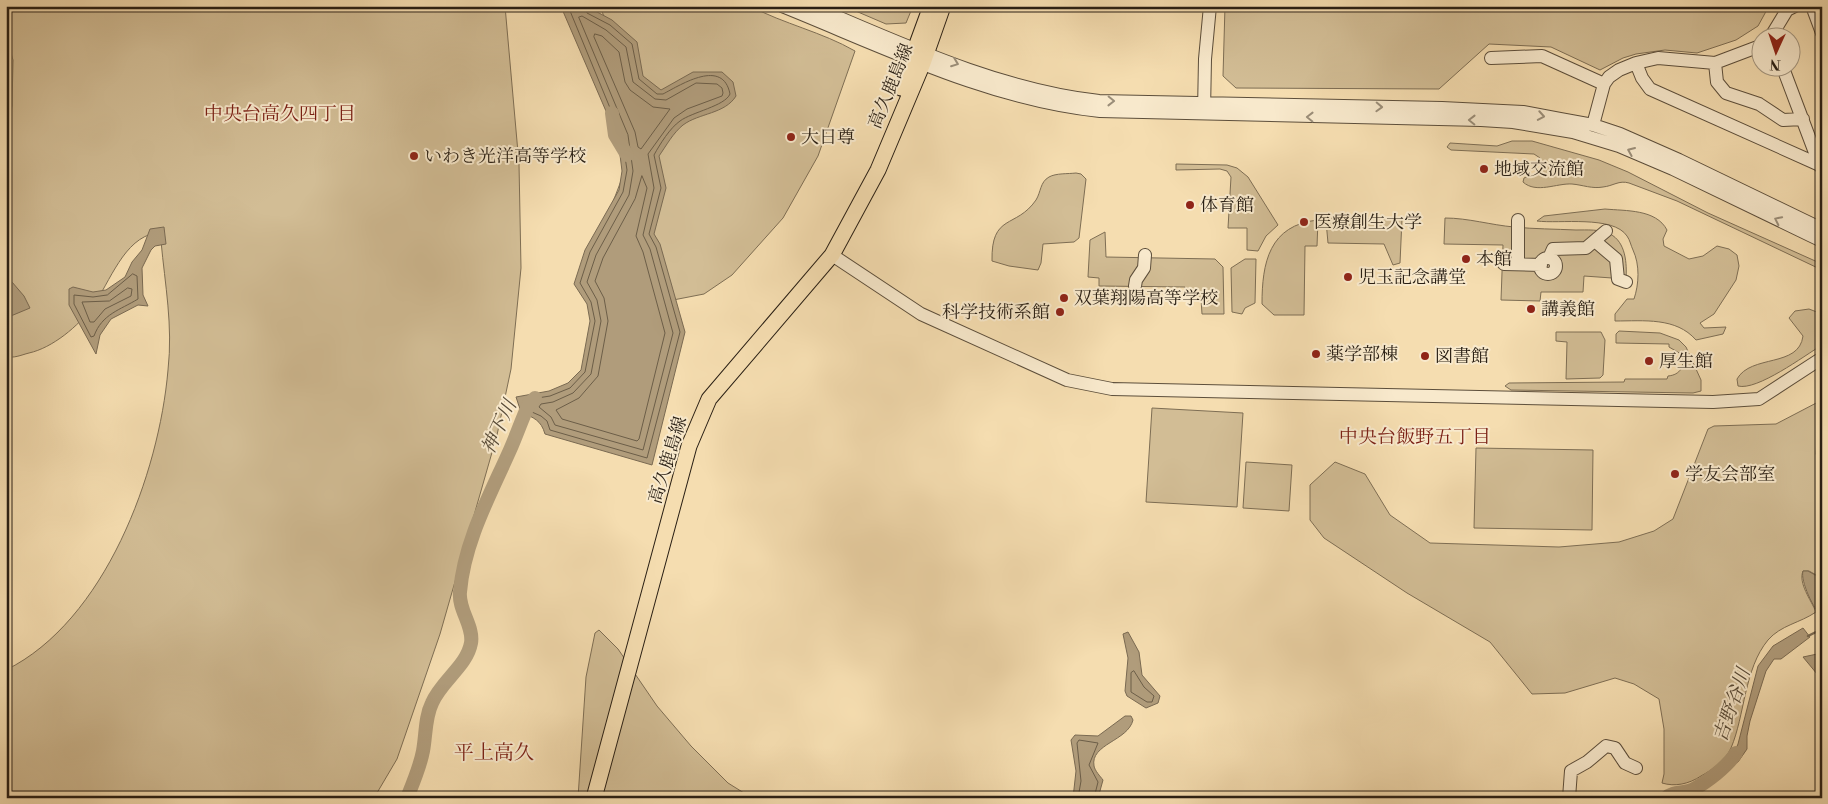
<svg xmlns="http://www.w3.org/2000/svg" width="1828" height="804" viewBox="0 0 1828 804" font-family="'Libre Bodoni','Noto Serif JP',serif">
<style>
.green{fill:#d2bd95;stroke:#7e6e54}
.water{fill:#b09c7b;stroke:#7a6a52}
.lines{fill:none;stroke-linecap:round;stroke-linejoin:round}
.shore{stroke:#6c5e48;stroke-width:1}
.stream{stroke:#7a6a52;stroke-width:2.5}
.river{stroke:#b09c7b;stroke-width:14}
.minor-casing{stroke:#5c4e3b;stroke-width:14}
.major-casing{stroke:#291f14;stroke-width:17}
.minor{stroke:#f8e9cc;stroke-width:12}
.major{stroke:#f5ddb0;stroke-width:15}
.oneway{stroke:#9b8e79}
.poi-dot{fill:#8f2418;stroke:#f8e9cc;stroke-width:2}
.labels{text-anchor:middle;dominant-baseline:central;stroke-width:4;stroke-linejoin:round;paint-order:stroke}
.street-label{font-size:18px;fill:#291f14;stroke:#f8e9cc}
.poi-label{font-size:18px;fill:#291f14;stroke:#f8e9cc;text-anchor:start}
.neighbourhood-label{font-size:19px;fill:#7a1f14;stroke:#f8e9cc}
.water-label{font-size:19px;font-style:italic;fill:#584b38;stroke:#f8e9cc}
.quarter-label{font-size:20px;fill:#7a1f14;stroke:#f8e9cc}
</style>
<rect width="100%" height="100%" fill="#f5ddb0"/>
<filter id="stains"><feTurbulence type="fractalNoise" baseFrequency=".004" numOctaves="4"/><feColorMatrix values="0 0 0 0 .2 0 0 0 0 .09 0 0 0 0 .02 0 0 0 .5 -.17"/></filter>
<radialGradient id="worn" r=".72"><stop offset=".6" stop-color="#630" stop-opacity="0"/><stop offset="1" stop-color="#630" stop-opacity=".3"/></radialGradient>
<!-- green -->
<path class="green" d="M6 6H505L519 164 521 268 511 369 497 435 440 634 397 759 374 798H6V670C105 621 159 474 168 370 173 325 165 285 161 241L156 233C124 238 110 282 93 306 79 326 52 348 29 353 21 355 13 359 6 356V143L12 106 13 60 6 36Z
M600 6H750C784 24 822 32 855 51L818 156 783 218 732 275 704 294 668 301 608 215 632 152 606 22Z
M844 6H913L906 23 886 24Z
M1225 6H1769L1758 26 1736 40 1697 53 1665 50 1636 54 1623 58 1600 70 1551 47 1489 44 1439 89 1236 88 1223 76Z
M1512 141H1532L1599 160 1628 172 1708 213 1822 264V270L1677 201 1629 183C1619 180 1613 186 1603 187 1592 189 1583 185 1572 184 1557 183 1536 194 1523 182L1524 178 1538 172 1541 168 1540 158 1534 154 1451 150 1447 147 1450 143 1497 146Z
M1176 164 1227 165 1237 168 1248 177 1278 225 1266 236 1258 251 1247 250V228H1228L1231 177 1227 171 1220 169 1176 170Z
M1076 173 1081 174 1086 179 1079 238 1074 242 1043 244 1041 263 1038 270 1009 266 992 261C991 213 1016 229 1036 200 1041 192 1040 182 1049 177 1056 173 1068 174 1076 173Z
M1605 209C1626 211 1656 209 1667 230L1663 239 1664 246 1689 259 1703 256 1717 246 1729 249 1737 255 1739 266 1736 280 1714 314 1700 323 1704 328 1726 327 1723 334 1696 340C1676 317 1644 321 1615 321V314L1627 299H1634C1639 284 1640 265 1633 250 1631 246 1630 240 1627 236 1613 215 1559 224 1537 221L1544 216Z
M1330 218 1402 219 1400 263 1393 265 1384 244 1328 243 1326 221Z
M1445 218C1468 218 1491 225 1514 227 1534 229 1555 229 1576 230 1586 230 1601 229 1610 234 1626 242 1627 264 1626 279L1584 276 1583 292H1541L1540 301 1501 300 1503 245 1444 244Z
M1318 220 1317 246H1305L1304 315H1274L1262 304C1262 263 1269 225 1318 220Z
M1105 232 1106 257 1215 259 1223 267 1224 314H1202L1201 299H1185V287L1099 286V278L1088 277 1090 240Z
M1245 259H1256L1255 303 1245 308 1242 314 1232 312 1231 268Z
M1809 309 1822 314V345C1804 356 1757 391 1738 386L1737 379C1751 354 1799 368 1803 336L1789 318 1795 311Z
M1619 331 1660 333 1679 340 1686 347 1701 380V391L1693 393 1511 390 1505 386 1509 383 1624 382 1625 379H1667L1668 376C1680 375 1686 366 1681 354L1669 347V344L1616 343V334Z
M1556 332H1601L1605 340 1603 375 1600 378 1566 379 1567 342 1556 341Z
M1822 400V431L1817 438 1816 454 1822 467V578L1809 571H1803C1798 583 1811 600 1816 612 1800 623 1781 625 1768 640 1744 669 1745 715 1731 748 1726 760 1712 770 1701 776 1689 784 1675 787 1662 783L1664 774V729L1659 699 1634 684 1615 678 1565 693 1532 694 1490 642 1407 593 1324 538 1310 520V485L1335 462 1365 474 1390 515 1430 543 1559 547 1619 542 1654 531 1673 519 1708 429 1714 426 1776 424Z
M1152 408 1243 413 1237 507 1146 502Z
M1476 448 1593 450 1592 530 1474 528Z
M1246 462 1292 465 1289 511 1243 508Z
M599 630 618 649 657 706 691 746 728 783 752 798H578L586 677 595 633Z"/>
<!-- water -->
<path class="water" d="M565 6H586L612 20 637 42 643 76 661 90 693 72H722L733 82 736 96C725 114 699 113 683 125 673 133 666 146 659 156L666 188 654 234 660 244 685 332 652 465 545 434C541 420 534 418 521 412L516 397 549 391 568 383 581 370 590 321 587 304 574 284 585 250 619 190 622 171 618 139 562 9Z
M164 227 166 244 155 246 151 250 142 268 143 295 148 306 138 305 111 319 100 335 96 354 69 305V289L73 287 93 292 106 290 125 277 132 262 142 250 150 229Z
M6 275 24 296 30 308 6 318Z
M1803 571H1808L1822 579V617C1814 610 1800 581 1803 571Z
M1803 628 1810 637 1781 659H1774L1766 671 1750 721 1747 736V749L1738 762 1727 767 1722 764 1731 760 1738 744 1758 666 1773 646Z
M1128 632 1139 652 1142 675 1160 696 1158 703 1146 708 1127 696 1125 691 1128 658 1123 634Z
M1822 653V680L1803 657Z
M1125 716H1131L1133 720C1128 741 1090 744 1094 766 1095 771 1100 776 1103 780L1098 798H1073L1076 771 1071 740 1075 735 1098 736Z"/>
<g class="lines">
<!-- shore -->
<path class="shore" d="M568 6 622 137 627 170 623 192 590 252 580 283 591 302 595 321 585 372 570 388 550 396 525 400 523 403 525 409 541 416 547 421 550 430 647 458 680 332 656 247 649 234 661 188 654 155C660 144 670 128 680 121 692 112 725 106 730 94 723 58 682 84 663 94H657L639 79 632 44 610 25 587 13 585 6
M579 17 582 16 606 30 626 47 633 82 655 99 666 100 696 83 717 84 722 88 723 93 722 96 687 109 674 118 648 154 654 188 643 235 650 249 673 333 643 450 555 425 551 417 539 407 541 404 553 402 573 393 591 374 601 321 597 300 587 282 596 255 629 195 633 171 628 135Z
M595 34 602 36 619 52 625 82 630 90 653 107 670 109 641 149 638 147 635 132 594 37Z
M642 176 647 188 636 236 643 252 665 333 639 439 637 441 562 419 556 410 579 398 598 376 608 321 604 298 595 281 603 258 635 199Z
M133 274 137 276 138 299C120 310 102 314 94 336L91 337 74 304V295L93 297 107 295Z
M128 288 132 289 131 296 105 309 94 322H90L82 302 109 301Z
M1134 671 1144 687 1154 696 1152 702H1147L1131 692V673Z
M1078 798 1081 781 1077 743 1079 740 1098 743 1089 765 1098 782 1094 798"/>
<!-- stream -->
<path class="stream" d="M1808 636 1822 629"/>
<!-- river -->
<path class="river" d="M612 113 615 135 627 155
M407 798C413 783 420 767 423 751 426 735 425 717 432 703 441 681 467 666 471 643 474 626 458 610 460 592 464 542 490 495 510 450 517 434 522 419 529 404L535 398
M1666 798C1673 791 1683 794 1692 790 1706 783 1728 766 1736 753"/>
<defs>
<path id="minor" d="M782 6C884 47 990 100 1100 111L1481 120 1513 122 1573 132 1619 146 1673 169 1822 241
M812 6C904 45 1000 90 1099 101L1442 108 1523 112 1560 119 1593 125 1620 134 1679 160 1822 229
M1812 6 1822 33
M1770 38 1787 10 1795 6
M1491 58 1542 56 1604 84
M1636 63 1642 78 1650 89 1822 166
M1715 63 1717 82 1726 93 1759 104 1783 120 1803 119
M1783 68 1820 166
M1204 111 1205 59 1210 6
M1593 125 1604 84 1609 77 1619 70 1636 63 1658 58 1715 63 1760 46
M1518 220V264
M1596 242 1616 259 1618 279 1626 282
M832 255 921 314 1067 380 1112 389 1713 402 1759 399 1822 358
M1549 258 1553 249 1586 248 1606 231
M1540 266a8 8 0 1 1 16 0a8 8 0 1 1-16 0Z
M1504 264 1541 265
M1135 286 1136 280 1144 268 1145 255
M1569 798 1571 771 1587 762 1606 746 1615 748 1625 763 1636 768"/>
<path id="major" d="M901 88 931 6
M594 798 689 446 709 399 832 255 878 170 923 63 943 6"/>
</defs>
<!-- minor casing -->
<use href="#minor" class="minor-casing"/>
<!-- major casing -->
<use href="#major" class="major-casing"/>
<!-- minor -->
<use href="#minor" class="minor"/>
<!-- major -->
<use href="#major" class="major"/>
</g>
<!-- one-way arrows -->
<defs><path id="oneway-chevron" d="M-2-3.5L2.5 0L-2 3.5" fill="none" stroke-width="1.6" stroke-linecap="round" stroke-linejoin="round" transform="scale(1.25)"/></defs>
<g class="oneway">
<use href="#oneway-chevron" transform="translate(955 63) rotate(21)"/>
<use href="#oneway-chevron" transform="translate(1111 101) rotate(1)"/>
<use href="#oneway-chevron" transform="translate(1379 107) rotate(2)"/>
<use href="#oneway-chevron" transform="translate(1541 116) rotate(10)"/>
<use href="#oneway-chevron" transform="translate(1310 117) rotate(-179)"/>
<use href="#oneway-chevron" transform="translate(1472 120) rotate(-179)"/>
<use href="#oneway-chevron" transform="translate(1631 151) rotate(-157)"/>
<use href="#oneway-chevron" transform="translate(1778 220) rotate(-154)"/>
</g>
<!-- markers -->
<g class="poi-dot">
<circle cx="791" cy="137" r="5"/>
<circle cx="414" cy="156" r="5"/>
<circle cx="1484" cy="169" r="5"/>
<circle cx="1190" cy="205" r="5"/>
<circle cx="1304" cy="222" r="5"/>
<circle cx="1466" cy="259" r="5"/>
<circle cx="1348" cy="277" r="5"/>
<circle cx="1064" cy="298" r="5"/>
<circle cx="1531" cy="309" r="5"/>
<circle cx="1060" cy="312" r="5"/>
<circle cx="1316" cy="354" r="5"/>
<circle cx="1425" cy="356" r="5"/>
<circle cx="1649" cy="361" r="5"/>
<circle cx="1675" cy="474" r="5"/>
</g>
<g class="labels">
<!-- street labels -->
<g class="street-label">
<text transform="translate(891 86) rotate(-68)">高久鹿島線</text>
<text transform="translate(668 460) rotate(-73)">高久鹿島線</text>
</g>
<!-- poi labels -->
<g class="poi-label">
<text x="801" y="137">大日尊</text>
<text x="424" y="156">いわき光洋高等学校</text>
<text x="1494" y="169">地域交流館</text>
<text x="1200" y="205">体育館</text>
<text x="1314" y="222">医療創生大学</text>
<text x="1476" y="259">本館</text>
<text x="1358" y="277">児玉記念講堂</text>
<text x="1074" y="298">双葉翔陽高等学校</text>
<text x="1541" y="309">講義館</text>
<text x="1050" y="312" text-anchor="end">科学技術系館</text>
<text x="1326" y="354">薬学部棟</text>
<text x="1435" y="356">図書館</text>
<text x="1659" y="361">厚生館</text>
<text x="1685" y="474">学友会部室</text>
</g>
<!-- neighbourhood labels -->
<g class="neighbourhood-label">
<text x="280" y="114">中央台高久四丁目</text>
<text x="1415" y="437">中央台飯野五丁目</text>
</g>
<!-- water labels -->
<g class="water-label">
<text transform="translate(499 427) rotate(-65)">神下川</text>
<text transform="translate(1732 705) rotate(-71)">吉野谷川</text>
</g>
<!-- quarter labels -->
<g class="quarter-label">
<text x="494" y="753">平上高久</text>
</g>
</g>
<!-- margin -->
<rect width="1828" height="804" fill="none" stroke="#f5ddb0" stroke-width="25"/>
<rect x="8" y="8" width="1813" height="789" fill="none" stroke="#291f14" stroke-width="2.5"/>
<rect x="12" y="12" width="1803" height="779" fill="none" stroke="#291f14"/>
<!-- north arrow -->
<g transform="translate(1776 52) rotate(183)"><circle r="24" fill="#f8e9cc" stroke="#a59882"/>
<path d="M0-4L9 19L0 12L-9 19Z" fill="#8f2418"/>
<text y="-8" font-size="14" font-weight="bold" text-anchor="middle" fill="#291f14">N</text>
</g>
<rect width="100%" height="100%" filter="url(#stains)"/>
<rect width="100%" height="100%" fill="url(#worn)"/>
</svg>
